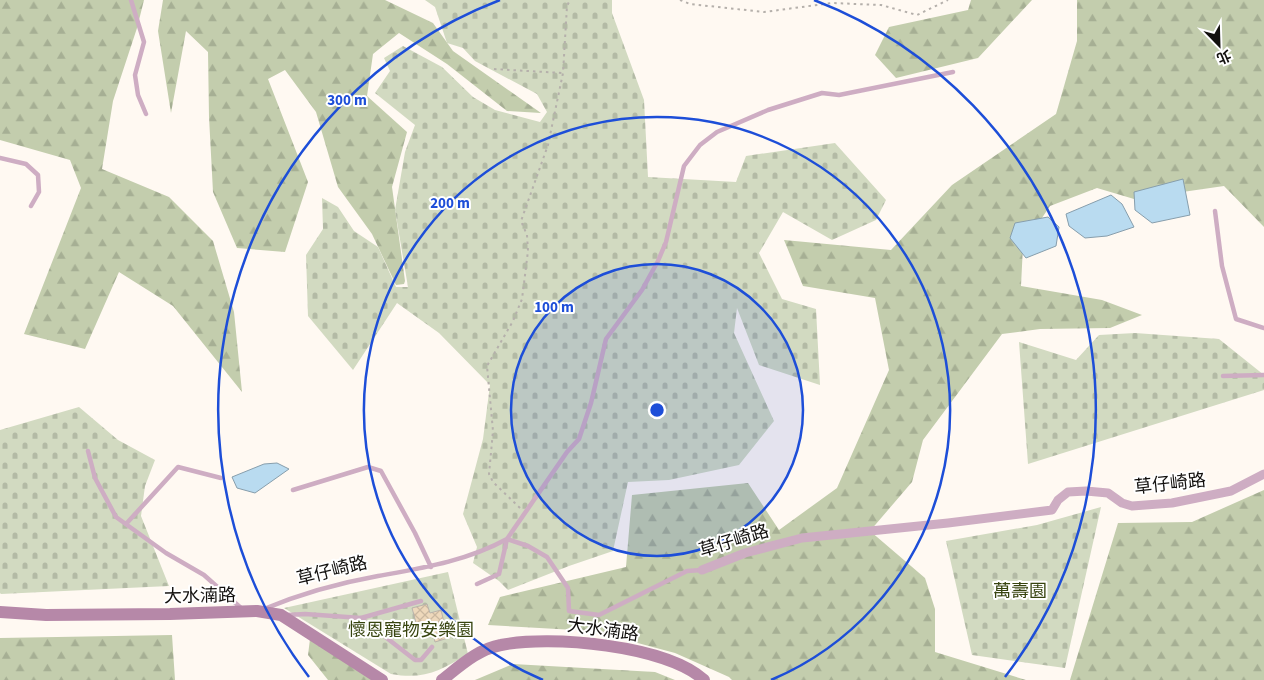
<svg xmlns="http://www.w3.org/2000/svg" width="1264" height="680" viewBox="0 0 1264 680" font-family="'Source Sans 3','Noto Sans TC',sans-serif">
<style>
.forest{fill:url(#forest-firs)}
.cemetery{fill:url(#cemetery-stones)}
.water{fill:#b9dbf0;stroke:#879eac}
.building{fill:url(#building-cross-hatch);stroke:#b9b3ac}
.lines{fill:none;stroke-linecap:round;stroke-linejoin:round}
.path{stroke:#b5b0ab;stroke-width:2;stroke-dasharray:2.5 4;stroke-linecap:butt}
.lane{stroke:#ceadc3;stroke-width:4.5}
.street{stroke:#ceadc3;stroke-width:9}
.secondary{stroke:#b688a8;stroke-width:12}
.ring{fill:none;stroke:#1d4ed8;stroke-width:2.5}
.labels{text-anchor:middle;dominant-baseline:central;stroke-width:4;stroke-linejoin:round;paint-order:stroke}
.street-label{font-size:18px;fill:#12100e;stroke:#fff}
.park-label{font-size:18px;fill:#37440f;stroke:#fff}
.centre{fill:#1d4ed8;stroke:#fff;stroke-width:2.5}
.ring-label{font-size:15px;text-anchor:middle;font-weight:bold;fill:#1d4ed8;stroke:#fff;stroke-width:4;stroke-linejoin:round;paint-order:stroke}
</style>
<defs>
<pattern id="forest-firs" width="22" height="20" patternUnits="userSpaceOnUse" patternTransform="scale(1.25)"><rect width="22" height="20" fill="#c3cdad"/><path d="M5 1l3.5 6h-7zM16 11l3.5 6h-7z" fill="#a6af94"/></pattern>
<pattern id="cemetery-stones" width="16" height="16" patternUnits="userSpaceOnUse" patternTransform="scale(1.25)"><rect width="16" height="16" fill="#d2dac1"/><path d="M2 7V4a2 2 0 0 1 4 0v3zM10 15v-3a2 2 0 0 1 4 0v3z" fill="#b3baa5"/></pattern>
<pattern id="building-cross-hatch" width="8" height="8" patternUnits="userSpaceOnUse" patternTransform="scale(1.25)"><rect width="8" height="8" fill="#eed8bb"/><path d="M0 0l8 8M0 8l8-8" fill="none" stroke="#cbb8a0"/></pattern>
</defs>
<rect width="100%" height="100%" fill="#fff9f2"/>
<!-- forest -->
<path class="forest" d="M0 0H144L137 28 113 101 102 169 169 197 213 241 234 312 242 392 173 306 119 272 85 349 24 334 81 188 70 160 0 140Z
M163 0H385L433 23 453 51 541 113 507 111 447 64 399 33 373 54 367 96 407 132 392 187 405 281 404 284 396 285 372 234 338 187 316 112 285 70 268 79 308 182 285 252 237 248 213 192 209 117 208 52 186 31 171 113 158 31Z
M971 0H1032L978 58 896 78 875 55 889 27 968 10Z
M1077 0H1264V227L1224 186 1134 199 1097 188 1050 206 1023 246 1021 286 1102 300 1142 315 1110 328 1040 329 1002 334 923 440 912 482 870 531 925 578 935 609V652L1026 680H732L729 677 675 653 593 631 488 625 500 597 626 567 632 495 748 483 779 530 837 488 889 370 875 298 803 286 784 240 891 250 952 185 1056 114 1077 41Z
M1264 490V680H1070L1118 523 1192 522Z
M172 635 175 680H0V638Z
M310 639 376 680H328L308 655Z
M513 664 655 672 675 680H475Z"/>
<!-- cemetery -->
<path class="cemetery" d="M425 0H612V13L644 100 648 177 736 182 746 156 835 143 886 200 876 220 832 240 783 212 759 253 782 299 816 309 820 385 759 365 737 308 734 333 774 421 739 465 669 480 628 482 613 551 569 566 508 590 499 581 473 563 477 547 463 514 483 439 490 385 439 333 397 303 353 370 308 316 306 255 323 229 322 198 338 207 354 231 378 247 396 287H408L395 210 405 152 415 125 375 93 390 71 384 58 403 46 442 67 473 97 495 110 540 122 547 112 537 94 475 61 463 48 447 43 435 7Z
M1135 333 1219 339 1264 375V390L1028 464 1019 342 1076 360 1099 335Z
M79 407 118 440 155 460 145 486 141 516 169 586 1 594 0 593V430Z
M1101 507 1065 668 972 655 946 541 1037 525Z
M448 572 468 654C440 671 424 680 391 674L284 608Z"/>
<!-- water -->
<path class="water" d="M1183 179 1190 215 1152 223 1135 210 1134 192Z
M1111 195 1122 204 1134 227 1107 236 1085 238 1069 226 1066 214Z
M1048 217 1059 227 1056 246 1026 258 1010 238 1015 223Z
M277 463 289 469 255 493 237 488 232 477 264 464Z"/>
<!-- building -->
<path class="building" d="M427 604 430 613 441 610 448 638 435 642 431 627 418 630 412 608Z"/>
<g class="lines">
<!-- path -->
<path class="path" d="M680 0 690 4 764 12 832 3 881 5 917 15 948 0
M494 69 563 73
M520 508 493 482 489 474 493 431 487 366 513 321 522 299 528 251 527 235 521 221 548 145 563 73 567 6 570 0"/>
<!-- lane -->
<path class="lane" d="M131 0 144 42 135 75 138 95 146 114
M0 158 26 164 38 175 39 192 31 206
M1215 211 1222 266 1236 319 1264 328
M1223 376 1264 375
M88 451 95 478 116 517 166 553 204 575 241 608
M293 490 368 467 381 471 415 533 431 567
M126 524 178 467 221 478
M477 584 499 574 507 539 567 452 579 439 591 403 606 339 642 290 658 261 666 242 684 166 700 145 717 132 768 110 822 93 839 95 953 72
M264 609C300 594 339 583 378 576 422 568 467 561 507 539L528 546 547 557 568 588 569 611 599 615 687 571 702 570
M287 615 305 614 361 618 421 601
M361 618 415 660H421L432 647"/>
<!-- street -->
<path class="street" d="M702 570 745 553 802 538 948 523 1052 510 1058 500 1068 492 1086 491 1108 493 1122 503 1132 506 1172 503 1231 491 1264 474"/>
<!-- secondary -->
<path class="secondary" d="M0 612 46 615 170 614 257 611 281 615 382 680
M442 680C460 666 478 649 501 645 550 635 666 645 704 680"/>
</g>
<!-- distance rings -->
<circle cx="657" cy="410" r="146" fill="#1d4ed8" fill-opacity=".12"/>
<g class="ring">
<circle cx="657" cy="410" r="146"/>
<path d="M543 680A293 293 0 1 1 771 680"/>
<path d="M309 677A439 439 0 0 1 500 0M814 0A439 439 0 0 1 1005 677"/>
</g>
<g class="labels">
<!-- street labels -->
<g class="street-label">
<text transform="translate(1170 484) rotate(-6)">草仔崎路</text>
<text transform="translate(734 541) rotate(-17)">草仔崎路</text>
<text transform="translate(332 571) rotate(-14)">草仔崎路</text>
<text transform="translate(200 596) rotate(-1)">大水湳路</text>
<text transform="translate(603 630) rotate(8)">大水湳路</text>
</g>
<!-- park labels -->
<g class="park-label">
<text x="1020" y="591">萬壽園</text>
<text x="411" y="630">懷恩寵物安樂園</text>
</g>
</g>
<circle cx="657" cy="410" r="8" class="centre"/>
<g class="ring-label">
<text x="347" y="105">300 m</text>
<text x="450" y="208">200 m</text>
<text x="554" y="312">100 m</text>
</g>
<!-- north arrow -->
<g transform="translate(1219 45) rotate(157)" stroke="#ffffff" stroke-width="4" paint-order="stroke">
<path d="M0-4L9 19L0 12L-9 19Z" fill="#12100e"/>
<text y="-8" font-size="14" font-weight="bold" text-anchor="middle" fill="#12100e">北</text>
</g>
</svg>
